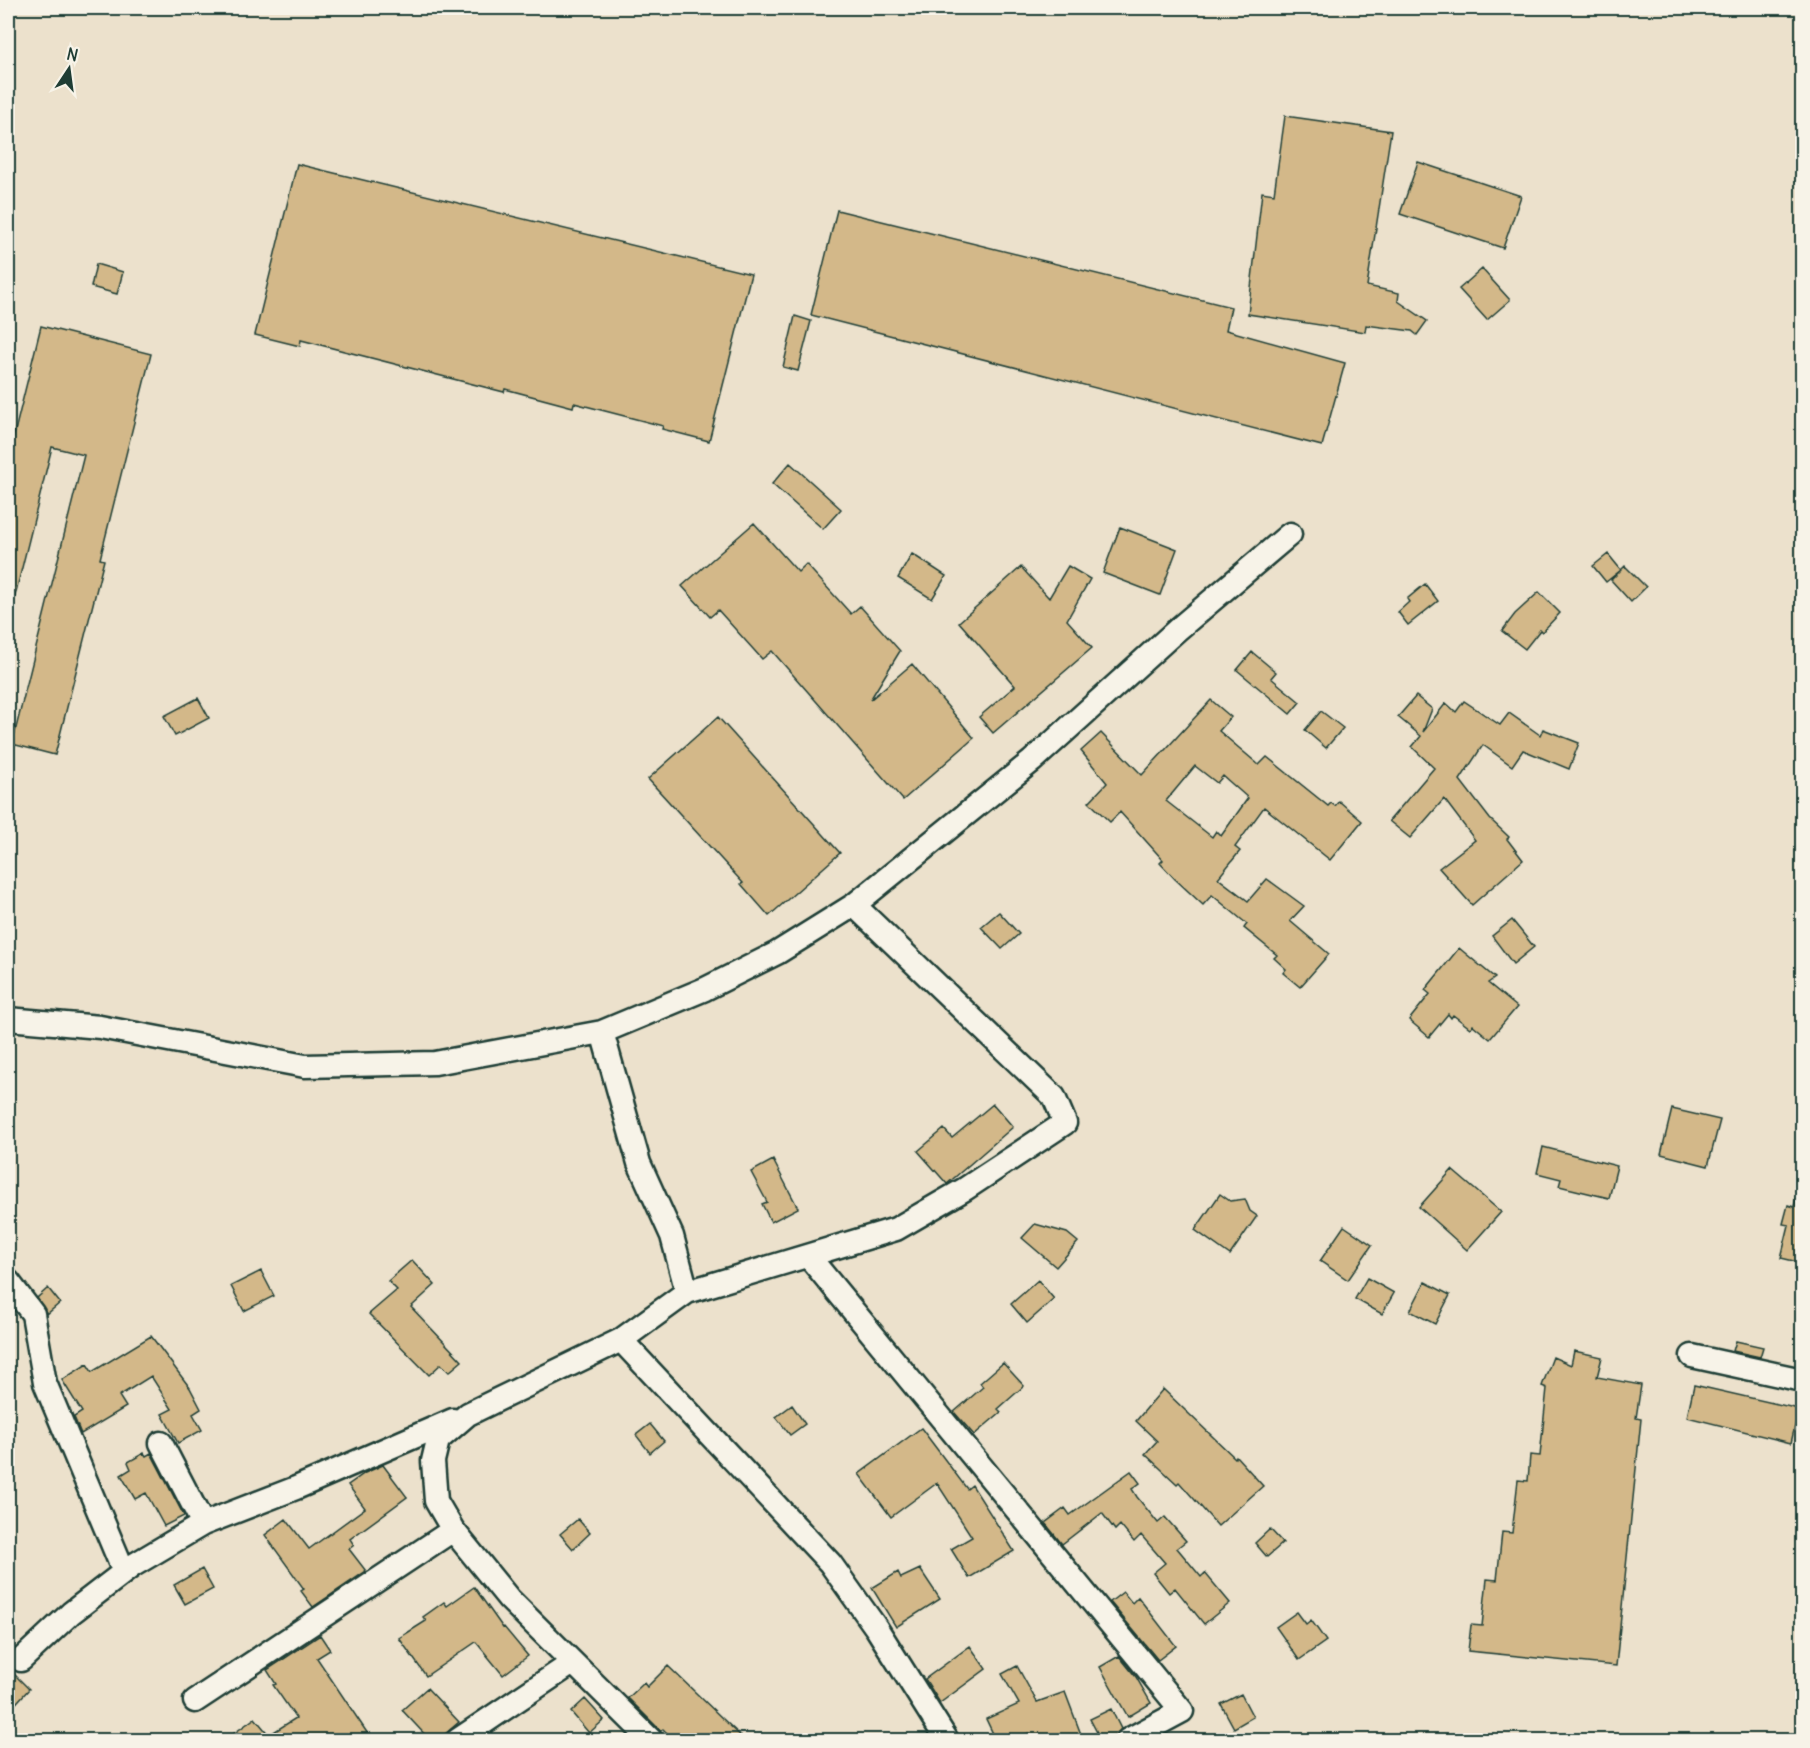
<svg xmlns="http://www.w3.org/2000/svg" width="1810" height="1748" viewBox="0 0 1810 1748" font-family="Delius,sans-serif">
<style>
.building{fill:#d3b889;stroke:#1f3d34;stroke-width:1.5;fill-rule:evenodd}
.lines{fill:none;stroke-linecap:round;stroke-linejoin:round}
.minor-casing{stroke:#1f3d34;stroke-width:27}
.minor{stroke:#f7f3e8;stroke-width:22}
</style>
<rect width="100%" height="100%" fill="#ece1cc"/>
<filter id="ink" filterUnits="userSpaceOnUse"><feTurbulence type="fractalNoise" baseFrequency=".0167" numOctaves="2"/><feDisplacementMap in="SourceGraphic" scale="12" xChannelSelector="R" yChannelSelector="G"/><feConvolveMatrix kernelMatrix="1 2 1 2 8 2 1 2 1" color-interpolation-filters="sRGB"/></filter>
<g filter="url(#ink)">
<!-- building -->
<path class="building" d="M1285 116 1391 131 1367 286 1399 293 1398 301 1427 321 1417 335 1412 331 1366 325 1365 332 1248 314 1262 192 1274 194Z
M1418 162 1521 196 1503 248 1400 214Z
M297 164 751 274 709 441 662 429 663 426 574 403 573 407 505 389 504 392 301 340 300 346 255 335Z
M837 210 1231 307 1226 330 1345 363 1322 446 811 315Z
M96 264 123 272 117 294 91 287Z
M1482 269 1510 300 1487 320 1459 289Z
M795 316 811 321 798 371 783 367Z
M41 326 151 354 100 559 104 560 55 755 12 744 84 455 52 447 14 600 8 599V459Z
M790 463 841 509 823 529 772 484Z
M754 523 798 572 806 564 851 614 860 606 900 651 870 700 912 664 974 738 903 800 772 651 762 659 718 610 710 617 682 586Z
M1120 527 1177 549 1160 595 1103 573Z
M912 554 946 576 932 599 898 578Z
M1608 554 1621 570 1606 582 1593 566Z
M1068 566 1090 579 1067 620 1092 648 993 733 979 717 1015 686 959 622 1021 567 1049 598Z
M1625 566 1646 587 1631 602 1611 580Z
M1425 584 1438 601 1408 625 1398 612 1409 602 1407 599Z
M1539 592 1560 613 1542 632 1540 630 1525 649 1502 631 1515 614Z
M1252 652 1276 672 1271 678 1300 702 1290 714 1237 670Z
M1416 696 1432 709 1423 732 1446 703 1456 712 1464 701 1500 725 1509 713 1540 735 1543 729 1579 743 1569 769 1523 750 1512 766 1483 745 1460 780 1490 819 1509 837 1507 839 1523 860 1472 905 1439 868 1475 840 1444 799 1410 838 1389 821 1434 768 1412 747 1421 736 1398 717Z
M198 698 209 718 175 736 164 716Z
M1211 700 1231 717 1219 731 1259 765 1267 757 1328 806 1331 803 1335 806 1339 801 1362 821 1330 860 1264 807 1235 847 1240 851 1218 878 1248 901 1267 879 1304 906 1290 921 1329 954 1300 987 1283 973 1286 969 1274 958 1277 955 1244 928 1247 924 1212 895 1203 905 1175 879 1160 863 1163 860 1120 812 1110 822 1089 802 1107 783 1081 751 1101 733 1142 775ZM1195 766 1217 783 1223 776 1248 798 1221 836 1216 831 1212 837 1166 801Z
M1321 711 1343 728 1326 748 1305 730Z
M718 717 840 853 769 916 741 884 743 883 648 779Z
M999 912 1019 934 1002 949 981 927Z
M1512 920 1534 947 1513 964 1492 936Z
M1459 948 1495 978 1488 983 1517 1007 1490 1039 1473 1025 1470 1028 1453 1015 1451 1018 1448 1014 1429 1037 1409 1020 1430 994 1425 990Z
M993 1104 1013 1127 947 1184 918 1151 944 1129 952 1138Z
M1672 1109 1720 1120 1708 1166 1661 1154Z
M1543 1147 1617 1166 1609 1198 1559 1186 1561 1179 1537 1173Z
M773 1160 798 1208 771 1222 762 1204 767 1202 751 1172Z
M1452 1170 1501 1212 1467 1250 1419 1207Z
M1220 1194 1230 1201 1245 1199 1250 1211 1257 1216 1230 1255 1195 1230Z
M1796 1197 1803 1198V1245L1798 1262 1781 1258 1789 1225 1783 1224 1788 1205 1794 1207Z
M1035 1224 1067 1233 1078 1242 1056 1267 1022 1238Z
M1344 1226 1372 1245 1348 1280 1320 1261Z
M412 1260 435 1285 411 1307 462 1361 449 1372 441 1364 429 1375 369 1314 397 1290 388 1281Z
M261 1271 274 1296 244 1311 231 1286Z
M1367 1278 1394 1293 1382 1314 1355 1299Z
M1038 1280 1054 1299 1027 1323 1011 1304Z
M1425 1282 1450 1295 1435 1324 1410 1311Z
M48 1288 60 1303 47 1314 37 1298Z
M151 1336 190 1388 201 1409 193 1414 202 1430 178 1443 162 1414 172 1409 151 1376 119 1396 126 1407 81 1434 74 1417 82 1412 62 1380 87 1364 92 1372Z
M1736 1341 1763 1347 1760 1357 1733 1351Z
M1574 1351 1602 1357 1597 1377 1641 1385 1636 1418 1641 1419 1616 1666 1468 1651 1471 1625 1482 1626 1487 1579 1497 1580 1502 1532 1512 1533 1518 1480 1528 1481 1530 1455 1540 1456 1547 1388 1542 1386 1553 1357 1571 1365Z
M1003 1363 1024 1386 998 1409 1001 1412 974 1435 954 1412 983 1387 980 1383Z
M1694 1385 1799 1409 1791 1443 1687 1417Z
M1163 1389 1235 1458 1236 1456 1263 1486 1218 1526 1179 1482 1177 1484 1145 1454 1157 1441 1136 1421Z
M792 1405 805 1424 790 1435 776 1417Z
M650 1424 664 1441 650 1453 636 1435Z
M921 1428 967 1489 972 1485 1014 1551 969 1578 951 1549 972 1537 937 1483 891 1517 859 1474Z
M144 1453 146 1456 151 1453 184 1516 164 1526 146 1493 135 1499 121 1475 131 1469 128 1462Z
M383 1465 407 1497 350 1539 354 1545 349 1549 366 1571 313 1607 301 1591 304 1589 265 1535 286 1519 309 1549 365 1508 348 1485 365 1473Z
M1131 1471 1140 1483 1132 1489 1137 1497 1158 1523 1165 1517 1186 1541 1177 1548 1201 1577 1205 1573 1230 1603 1204 1624 1175 1588 1169 1593 1153 1573 1165 1563 1141 1535 1134 1542 1120 1525 1115 1530 1102 1513 1062 1544 1045 1523 1065 1508 1070 1515Z
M578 1519 590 1533 573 1549 560 1534Z
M1270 1529 1283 1543 1267 1557 1255 1543Z
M202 1569 213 1589 185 1604 174 1585Z
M920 1569 940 1599 896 1627 872 1588 898 1572 901 1578Z
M474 1587 503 1628 504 1627 528 1656 503 1675 476 1642 426 1676 399 1638 426 1621 423 1617 444 1602 447 1606Z
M1123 1592 1132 1603 1138 1597 1176 1646 1158 1660 1110 1602Z
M1297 1612 1306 1624 1311 1620 1326 1641 1299 1660 1276 1627Z
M320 1635 330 1650 317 1658 372 1740H225L255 1718 269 1735 296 1718 273 1685 276 1684 267 1670Z
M970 1646 986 1669 940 1703 925 1679Z
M1119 1656 1136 1677 1151 1703 1128 1717 1100 1667Z
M668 1666 723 1719 745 1740H674L663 1729 661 1731 628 1698 644 1683 647 1687Z
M1017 1666 1037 1702 1065 1692 1082 1737 1072 1740H1032L1029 1733 1011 1740H996L986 1719 1019 1704 1002 1674Z
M8 1668 29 1689 8 1712Z
M427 1688 459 1722 438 1740H430L402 1710Z
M1241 1694 1253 1717 1234 1728 1221 1704Z
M585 1699 604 1720 589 1733 571 1712Z
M1111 1709 1121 1729 1115 1737 1101 1740 1090 1719Z"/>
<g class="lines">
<defs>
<path id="minor" d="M8 1019 100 1027 305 1066 435 1063 602 1032 705 989 777 953 854 905 1032 761 1177 630 1290 534
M602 1032 639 1163 672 1236 687 1292
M809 1257 1182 1711 1128 1740
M8 1281 33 1314 45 1383 124 1572
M621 1340 830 1563 877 1629 947 1740
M1692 1356 1802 1380
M161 1443 203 1524
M21 1660 71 1613 132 1566 203 1524 296 1488 453 1420
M195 1701 453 1530
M458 1740 571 1664
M651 1740 509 1599 453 1530 436 1501 433 1461 438 1440 468 1414 621 1340 687 1292 896 1229 965 1189 1065 1123 1054 1097 854 905"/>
</defs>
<!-- minor casing -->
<use href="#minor" class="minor-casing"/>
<!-- minor -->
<use href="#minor" class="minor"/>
</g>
</g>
<!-- margin -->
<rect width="1810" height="1748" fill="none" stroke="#f7f3e8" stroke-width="30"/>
<rect x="15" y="15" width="1780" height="1718" fill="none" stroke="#1f3d34" stroke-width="2" filter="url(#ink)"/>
<!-- north arrow -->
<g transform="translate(69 69) rotate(13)" stroke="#f7f3e8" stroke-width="4.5" paint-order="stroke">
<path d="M0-4.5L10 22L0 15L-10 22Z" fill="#1f3d34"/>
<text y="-9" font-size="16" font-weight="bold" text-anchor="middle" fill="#1f3d34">N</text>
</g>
</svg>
